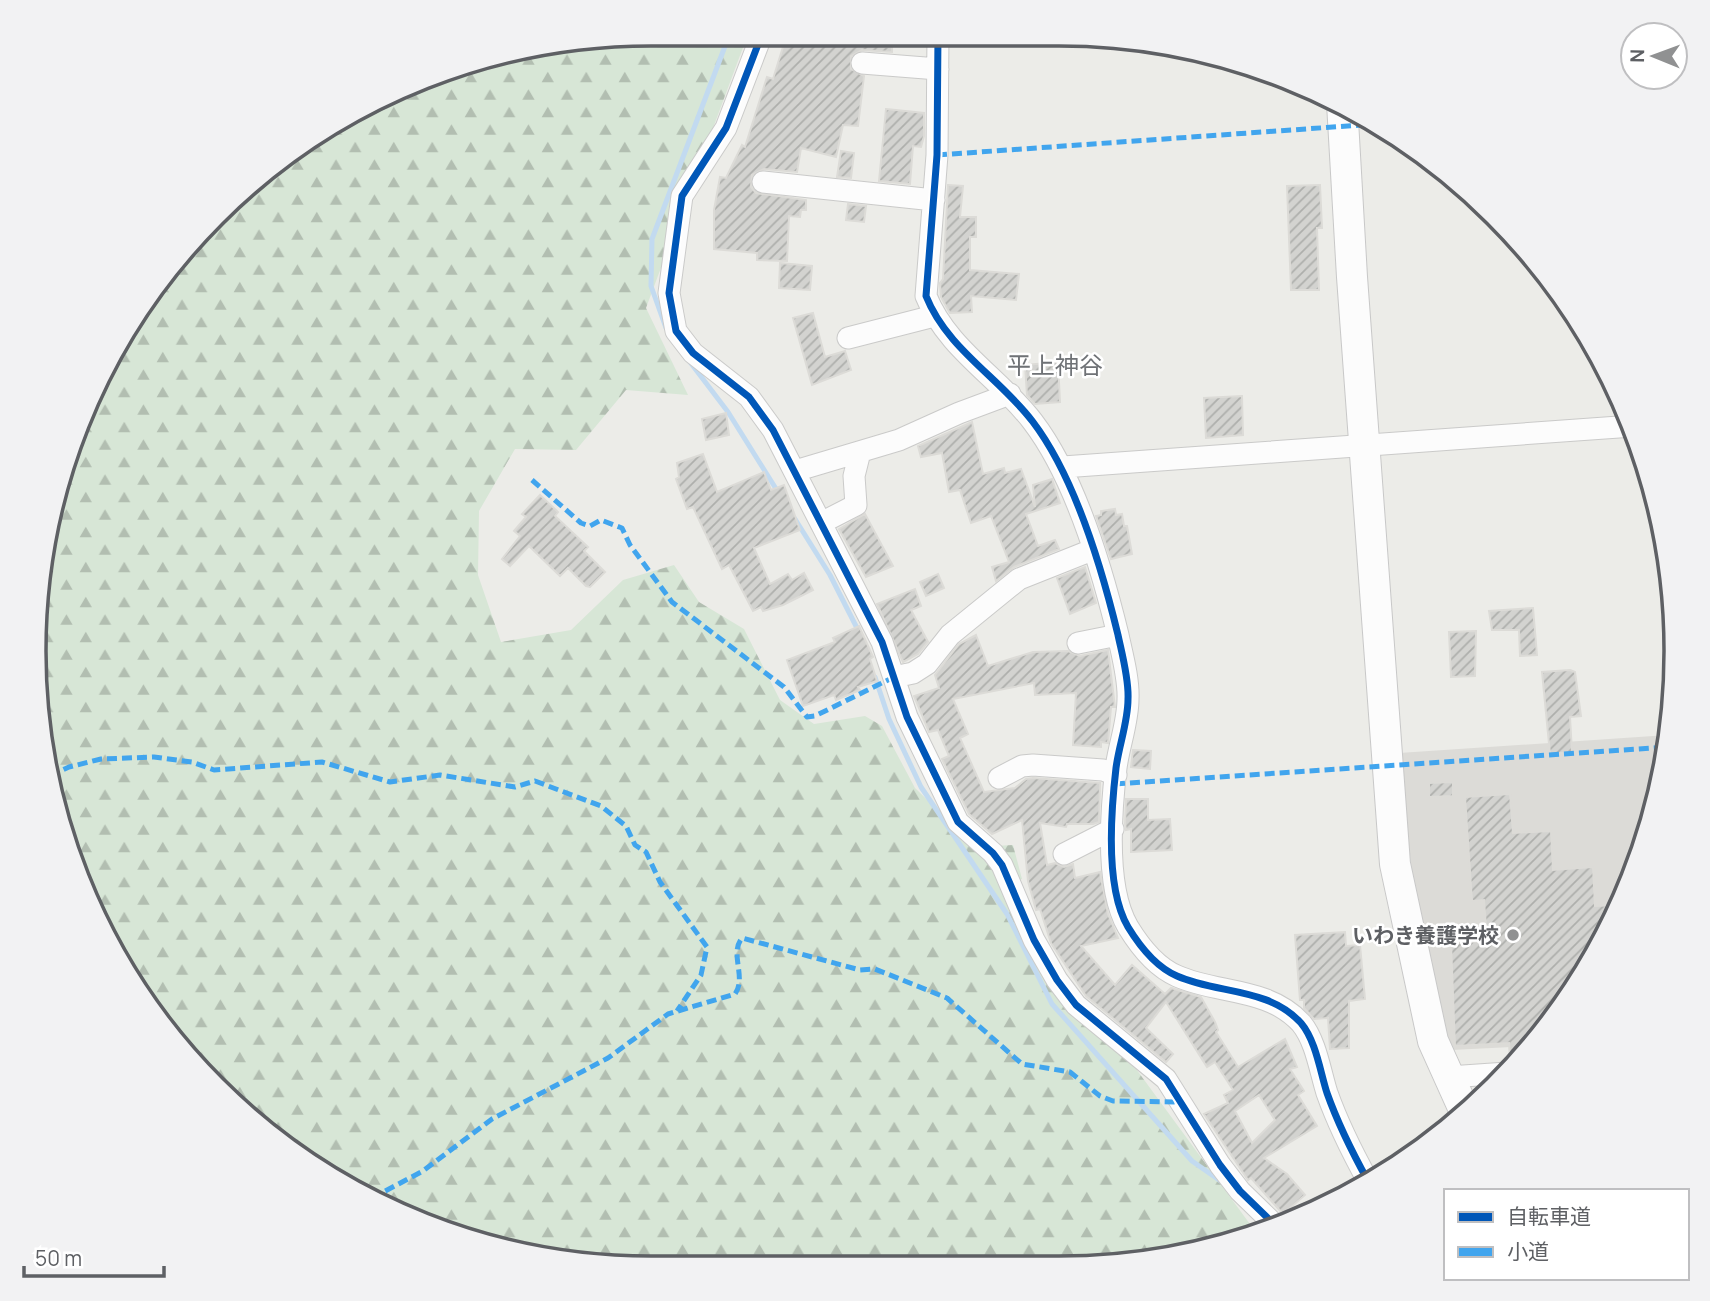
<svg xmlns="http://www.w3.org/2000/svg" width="1710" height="1301" viewBox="0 0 1710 1301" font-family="Manrope,'Noto Sans JP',sans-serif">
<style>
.education{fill:#dcdbd7}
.forest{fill:url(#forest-firs)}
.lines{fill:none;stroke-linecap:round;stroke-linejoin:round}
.stream{stroke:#c2daf0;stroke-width:5}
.building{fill:url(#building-hatch);stroke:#dcdbd7;stroke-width:2;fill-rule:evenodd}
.street-casing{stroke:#cacac9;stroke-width:23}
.secondary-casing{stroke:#c8c8c8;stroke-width:32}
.street{stroke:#fcfcfc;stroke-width:21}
.secondary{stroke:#fcfcfc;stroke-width:30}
.quiet{stroke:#41a5ee;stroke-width:5;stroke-dasharray:10 5;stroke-linecap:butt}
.cycleway-casing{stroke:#fff;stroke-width:11}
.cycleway{stroke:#0057b8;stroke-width:7}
.poi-dot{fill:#909192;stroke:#fff;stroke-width:2.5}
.labels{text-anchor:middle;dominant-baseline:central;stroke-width:5;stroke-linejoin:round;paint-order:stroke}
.poi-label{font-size:21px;font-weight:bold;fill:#5e6064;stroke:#fff;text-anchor:end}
.quarter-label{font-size:24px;fill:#6f7276;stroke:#fff}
.rim{fill:none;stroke:#5e6064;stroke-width:3.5}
</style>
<defs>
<pattern id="forest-firs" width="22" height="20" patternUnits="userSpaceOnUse" patternTransform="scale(1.75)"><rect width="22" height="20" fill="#d7e6d6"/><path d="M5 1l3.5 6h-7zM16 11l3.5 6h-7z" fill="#b2beb1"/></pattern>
<pattern id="building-hatch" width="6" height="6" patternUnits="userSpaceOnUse" patternTransform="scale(1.75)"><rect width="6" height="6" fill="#d3d3d0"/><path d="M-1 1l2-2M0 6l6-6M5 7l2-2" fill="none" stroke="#aeafac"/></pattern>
</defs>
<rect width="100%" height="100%" fill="#ecece8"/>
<!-- education -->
<path class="education" d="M1668 735 1665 771 1630 887 1572 994 1529 1046 1452 1050 1431 978 1414 891 1399 753Z"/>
<!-- forest -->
<path class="forest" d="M650 33 748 34 646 308 688 395 626 390 576 450 515 449 479 511 478 575 501 642 571 630 623 580 674 565 699 602 744 629 780 700 814 724 865 716 882 726 915 788 976 847 1013 845 1022 879 1001 885 1258 1235 1140 1263 570 1262 415 1221 308 1164 214 1087 137 993 54 811 33 651 54 491 116 342 214 214 342 116 490 54Z"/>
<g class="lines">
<!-- stream -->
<path class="stream" d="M666 328 651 286 652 239 730 33
M690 362 728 412 778 492
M795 519 830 575 859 632
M875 677 889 719 921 787 1007 914 1052 1004 1192 1161 1222 1182"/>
</g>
<!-- building -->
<path class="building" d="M787 34H806L837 45 838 42 844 43 846 34H878L875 46 892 47V52L862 50 851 56V69L864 76 858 126 843 125 836 157 801 148 797 172 764 169 752 175 751 187 756 193 806 200V210H801L800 217 789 216 787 261 757 260V253L714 249V210L720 177 726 178 742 145 745 147 767 77 773 79Z
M886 109 924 113V136L921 147 913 146 910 184 879 181Z
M841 151 854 153 851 178 837 177Z
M948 185 963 186 960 217H976V237H970V270L1019 274 1016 300 971 296 972 312 950 313 947 308 941 297 940 283 943 279Z
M1320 185 1322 228H1317L1319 290H1291L1287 186Z
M848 204 866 206 864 222 846 220Z
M780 263 812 266 810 290 779 288Z
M813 313 825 357 845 351 851 370 812 385 793 318Z
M1058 362 1060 402 1035 404 1027 395 1025 365Z
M1242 396 1243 435 1206 438 1204 398Z
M726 413 729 435 706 440 702 419Z
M972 422 983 474 1004 468 1005 473 1021 469 1035 507 1033 485 1052 479 1060 503 1026 514 1038 546 1055 540 1059 549 1014 567 996 581 992 567 1009 562 991 516 971 523 960 490 949 492 942 453 921 457 918 446Z
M703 454 717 492 764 472 771 490 784 485 800 530 754 548 770 584 788 574 792 580 804 573 813 590 783 605 763 611 761 607 753 611 729 565 722 569 693 507 687 509 676 479 679 477 677 463Z
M540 495 558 512 555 516 588 547 584 551 605 572 590 587 586 586 568 568 560 576 529 546 510 566 502 559 520 536 514 531 526 517 522 514Z
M1115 509 1116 515 1122 514 1124 526H1127L1132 554 1111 559 1096 516 1101 515V511Z
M865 514 893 566 866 577 839 529Z
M1085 567 1096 603 1070 614 1057 578Z
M938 574 944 588 926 596 920 582Z
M915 589 921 606 911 610 928 642 918 654 903 662 877 604Z
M1533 608 1537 655 1520 656 1519 630H1492L1489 611Z
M859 626 873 657 870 659 877 681 858 687 860 690 836 700 834 695 803 706 787 660 835 642 833 638Z
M1476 631 1475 676 1451 677 1449 632Z
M976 635 988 666 1033 652 1068 651 1080 656 1108 650 1115 707H1111L1108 743 1101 742V747L1073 745 1076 693 1035 695 1034 683 953 699 968 734 960 738 984 792 1015 788 1026 779 1033 778 1100 783 1099 822 1093 824H1067L1066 827 1040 823 1047 865 1055 863 1064 867 1073 864 1075 878 1100 872 1108 914 1118 938 1081 946 1115 985 1132 965 1165 994 1171 988 1201 997 1215 1022 1218 1030 1216 1032 1238 1067 1285 1039 1297 1067 1290 1069 1304 1091 1298 1095 1317 1126 1264 1158 1287 1174 1305 1195 1283 1214 1251 1178 1248 1180 1204 1114 1228 1103 1224 1095 1233 1090 1215 1062 1207 1067 1166 1002 1146 1028 1173 1054 1166 1062 1086 996 1051 943 1040 909 1036 910 1028 881 1022 820 992 834 969 814 942 759 949 756 938 730 929 732 914 696 939 688 935 675 959 644ZM1259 1095 1275 1120 1252 1143 1235 1111Z
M1570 670 1575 672 1581 716 1570 717 1572 752 1550 754 1542 672Z
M1133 750 1151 751 1150 769 1131 767Z
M1453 782V796L1429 797V783Z
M1510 794 1513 833 1551 831 1553 870 1593 867 1595 906 1620 905 1572 994 1515 1063 1510 1061 1509 1043 1455 1046 1451 943 1487 941 1484 900 1472 901 1465 797Z
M1126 799H1148V820L1170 819 1172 850 1131 852V829L1126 830 1125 824Z
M1345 932 1346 946 1360 945 1365 999 1349 1001V1048L1330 1049 1328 1018 1314 1019 1304 1008V1000H1300L1295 935Z"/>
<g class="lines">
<defs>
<path id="street" d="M762 34 726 128 682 196 669 293 676 331 693 353 749 397 773 430 882 642 907 717 958 822 993 853 1002 865 1034 940 1057 980 1076 1005 1166 1079 1220 1165 1240 1191 1276 1226
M938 34 937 155 926 296C947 349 1000 378 1033 422 1074 476 1102 569 1118 635 1122 654 1129 679 1128 699 1128 722 1119 745 1116 768 1111 811 1105 888 1128 927 1139 945 1156 967 1177 976 1217 994 1268 987 1301 1023 1316 1041 1320 1071 1327 1093 1338 1124 1352 1152 1368 1181
M862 63 938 69
M763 182 934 200
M848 338 934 316
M1063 467 1633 426
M795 471 899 440 959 413 1010 394
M821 523 856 505 854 476 860 452
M1078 643 1118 635
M894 677 913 673 927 664 950 635 1019 579 1092 550
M999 778 1022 766 1033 765 1103 770 1116 775
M1064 854 1113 829
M1449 1077 1507 1073"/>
<path id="secondary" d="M1342 103 1352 277 1395 864 1433 1041 1465 1112"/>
</defs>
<!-- street casing -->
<use href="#street" class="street-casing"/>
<!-- secondary casing -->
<use href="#secondary" class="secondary-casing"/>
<!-- street -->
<use href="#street" class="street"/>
<!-- secondary -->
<use href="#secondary" class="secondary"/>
<!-- quiet -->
<path class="quiet" d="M937 155 1376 124
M532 480 581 523 590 526 601 520 622 528 630 545 672 602 784 687 807 717 815 716 894 677
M50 776 69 767 101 759 154 757 192 762 214 770 322 762 390 782 440 775 515 787 535 781 601 806 626 826 635 845 646 852 660 882 707 947 701 975 677 1011
M1115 784 1667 747
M372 1198 423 1171 492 1119 608 1058 668 1014 735 994C747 977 729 954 742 938L860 970 875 969 947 998 1022 1064 1070 1072 1100 1096 1113 1101 1180 1102"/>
<defs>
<path id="cycleway" d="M762 34 726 128 682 196 669 293 676 331 693 353 749 397 773 430 882 642 907 717 958 822 993 853 1002 865 1034 940 1057 980 1076 1005 1166 1079 1220 1165 1240 1191 1276 1226
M938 34 937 155 926 296C947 349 1000 378 1033 422 1074 476 1102 569 1118 635 1122 654 1129 679 1128 699 1128 722 1119 745 1116 768 1111 811 1105 888 1128 927 1139 945 1156 967 1177 976 1217 994 1268 987 1301 1023 1316 1041 1320 1071 1327 1093 1338 1124 1352 1152 1368 1181"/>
</defs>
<!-- cycleway casing -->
<use href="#cycleway" class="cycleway-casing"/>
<!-- cycleway -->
<use href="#cycleway" class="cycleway"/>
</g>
<!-- markers -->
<circle class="poi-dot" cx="1513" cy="935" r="7"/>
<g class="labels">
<!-- poi labels -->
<g class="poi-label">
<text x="1499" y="935">いわき養護学校</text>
</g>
<!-- quarter labels -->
<g class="quarter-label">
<text x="1055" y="364">平上神谷</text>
</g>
</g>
<!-- crop -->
<path d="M0 0H1710V1301H0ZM651 46H1059A605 605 0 0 1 1664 651V651A605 605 0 0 1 1059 1256H651A605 605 0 0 1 46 651V651A605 605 0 0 1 651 46Z" fill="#f2f2f3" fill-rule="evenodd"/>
<path class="rim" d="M651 46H1059A605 605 0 0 1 1664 651V651A605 605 0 0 1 1059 1256H651A605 605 0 0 1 46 651V651A605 605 0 0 1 651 46Z"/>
<!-- legend -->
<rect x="1444" y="1189" width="245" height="91" fill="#ffffff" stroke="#bfbfc1" stroke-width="2"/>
<rect x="1458" y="1212" width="35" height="10" fill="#0057b8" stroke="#bfbfc1" stroke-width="2"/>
<text x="1507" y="1224" font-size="21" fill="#5e6064">自転車道</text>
<rect x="1458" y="1247" width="35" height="10" fill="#41a5ee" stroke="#bfbfc1" stroke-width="2"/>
<text x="1507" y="1259" font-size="21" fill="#5e6064">小道</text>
<!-- north arrow -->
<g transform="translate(1654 56) rotate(271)"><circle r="33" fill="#ffffff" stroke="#bfbfc1" stroke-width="2"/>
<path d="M0-5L12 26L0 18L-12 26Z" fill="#909192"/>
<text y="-10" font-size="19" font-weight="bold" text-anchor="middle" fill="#5e6064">N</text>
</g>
<!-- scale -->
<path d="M24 1266v10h140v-10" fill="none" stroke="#5e6064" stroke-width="3.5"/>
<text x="35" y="1266" font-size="21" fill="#5e6064" stroke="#ffffff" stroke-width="5" paint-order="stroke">50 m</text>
</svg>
